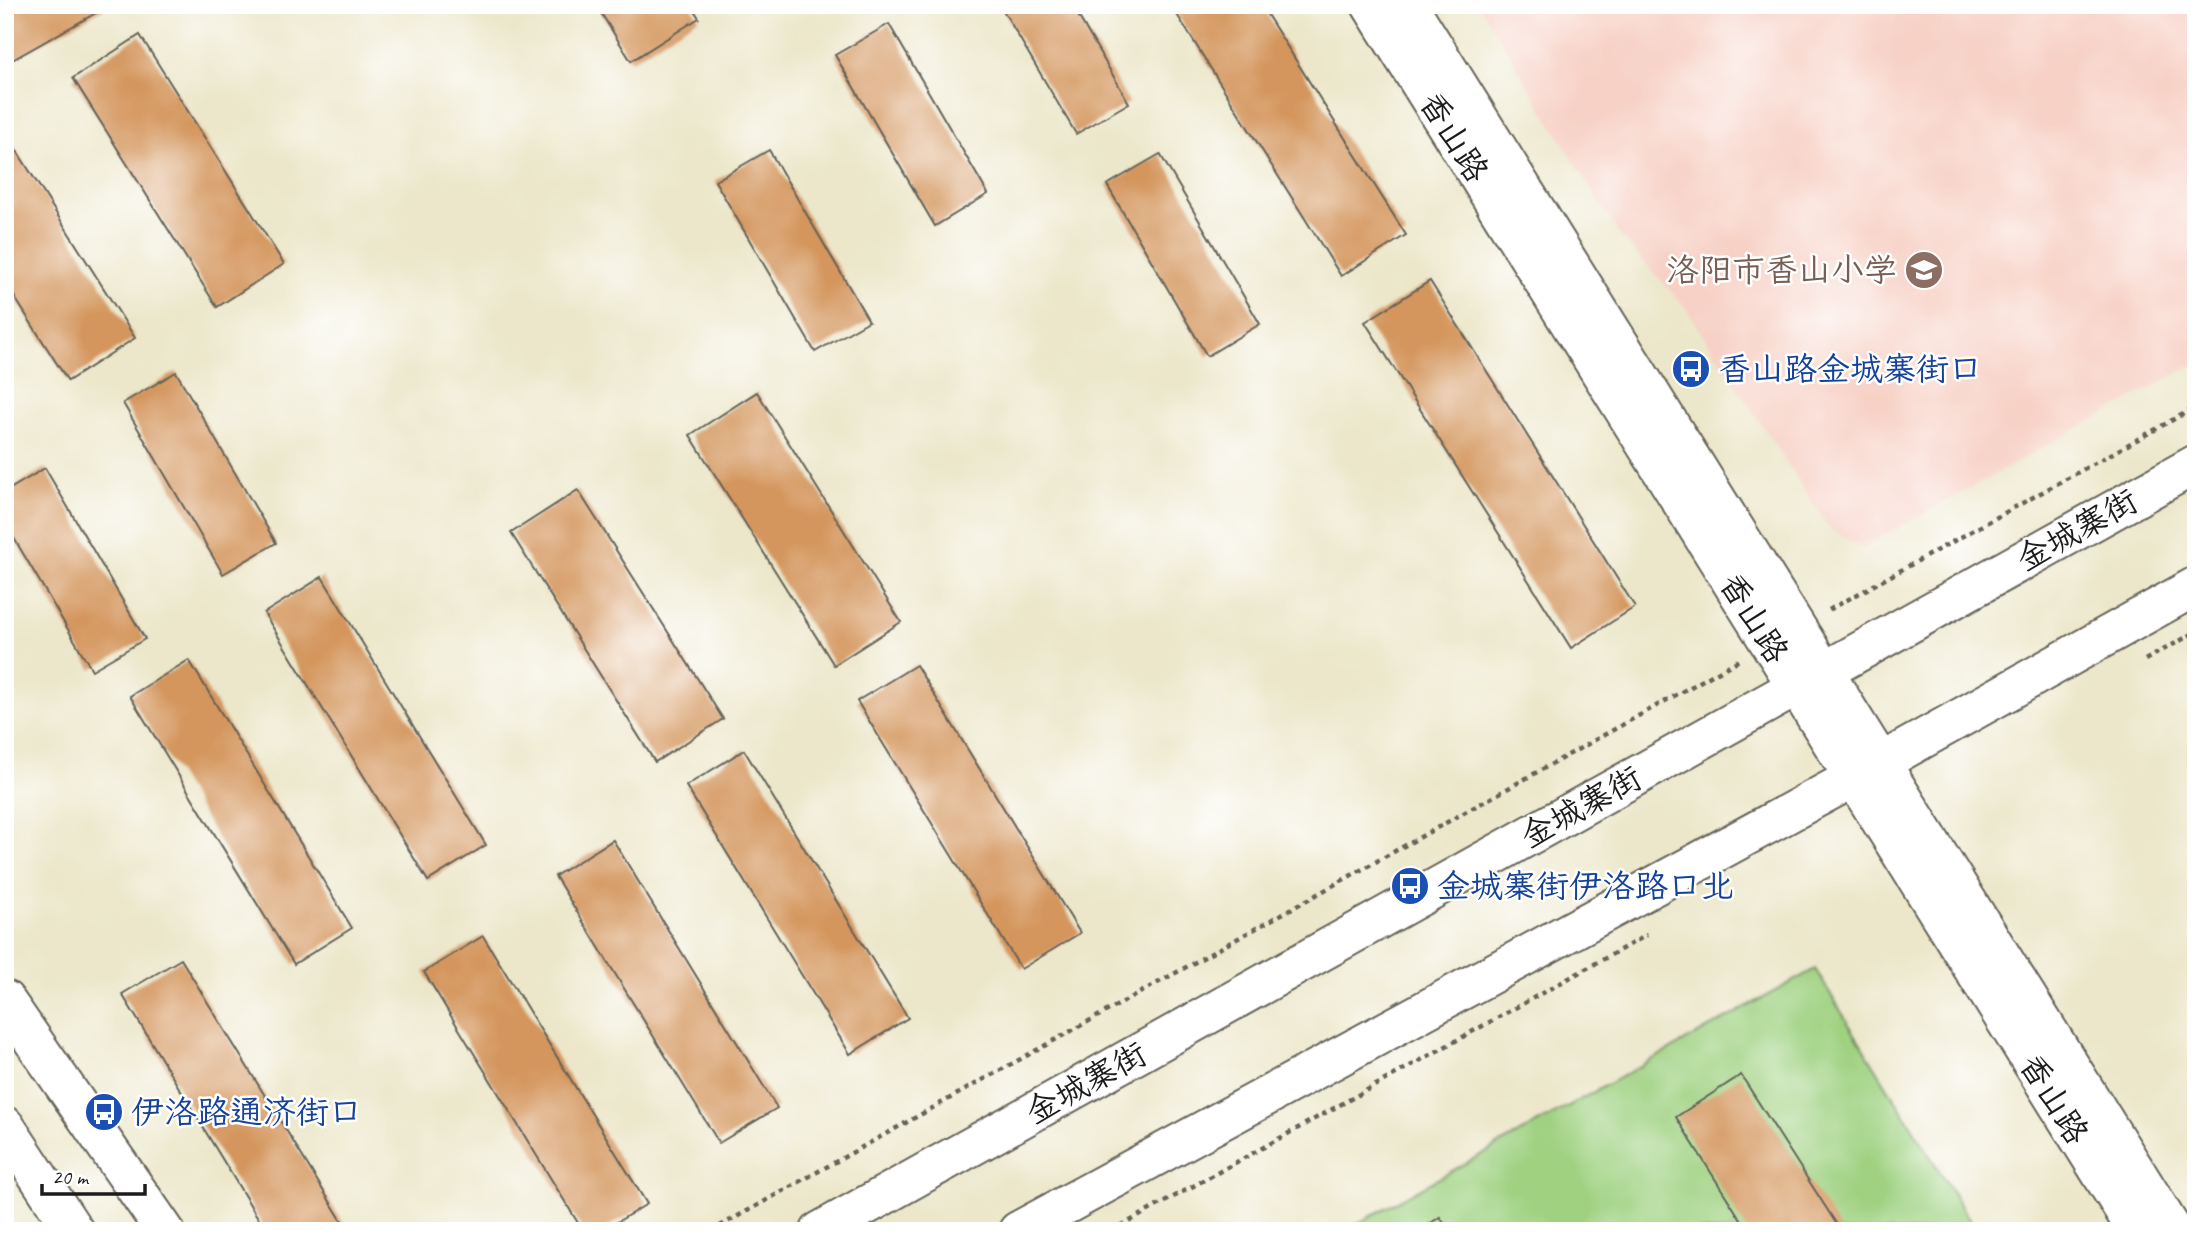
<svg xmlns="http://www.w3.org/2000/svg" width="2201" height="1236" viewBox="0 0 2201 1236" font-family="Caveat,'LXGW WenKai TC',sans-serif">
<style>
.built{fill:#f7d1c6}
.green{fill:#9fd181;stroke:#5e764e;stroke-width:2}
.building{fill:#d4965d}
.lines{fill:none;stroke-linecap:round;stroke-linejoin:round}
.minor-casing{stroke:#656359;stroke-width:42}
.secondary-casing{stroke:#656359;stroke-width:42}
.primary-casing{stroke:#656359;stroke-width:42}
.path{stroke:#656359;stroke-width:4.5;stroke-dasharray:5 5;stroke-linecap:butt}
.minor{stroke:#fff;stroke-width:38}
.secondary{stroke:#fff;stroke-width:38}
.primary{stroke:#fff;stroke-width:38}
.labels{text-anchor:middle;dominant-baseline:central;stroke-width:5;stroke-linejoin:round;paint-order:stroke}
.street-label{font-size:33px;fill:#1c1c1c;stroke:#fff}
.education-label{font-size:33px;fill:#785e54;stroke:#fff;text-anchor:end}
.transit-label{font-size:33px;fill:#164399;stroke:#fff;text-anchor:start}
</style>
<rect width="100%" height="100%" fill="#fff"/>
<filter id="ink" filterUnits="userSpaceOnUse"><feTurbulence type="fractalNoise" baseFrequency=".0143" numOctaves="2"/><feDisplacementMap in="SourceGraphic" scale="14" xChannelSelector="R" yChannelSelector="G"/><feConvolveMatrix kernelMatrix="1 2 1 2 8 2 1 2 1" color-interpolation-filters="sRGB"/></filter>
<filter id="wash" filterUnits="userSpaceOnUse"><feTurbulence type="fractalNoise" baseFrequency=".00686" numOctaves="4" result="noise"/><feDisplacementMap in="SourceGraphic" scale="28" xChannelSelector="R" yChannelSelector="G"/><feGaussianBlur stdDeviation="1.57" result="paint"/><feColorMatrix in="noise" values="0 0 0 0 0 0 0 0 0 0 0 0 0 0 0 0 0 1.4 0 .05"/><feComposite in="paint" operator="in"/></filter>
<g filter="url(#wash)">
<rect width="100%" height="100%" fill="#ece7ca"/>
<!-- built -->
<path class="built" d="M1479 5H2196V363L1862 548 1829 528 1685 307 1618 233Z"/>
<!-- green -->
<path class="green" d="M1815 969 1976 1231H1344Z"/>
<g id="blocks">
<!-- building -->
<path class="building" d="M5 5H110L5 64Z
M596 5H691L699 18 631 61Z
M1000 5H1072L1129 103 1076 134Z
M1171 5H1261L1406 235 1341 276Z
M889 24 988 194 935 226 835 55Z
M140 35 284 264 217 307 73 78Z
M5 132 135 338 68 381 5 282Z
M769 150 869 321 815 352 715 181Z
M1160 154 1260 324 1207 356 1107 185Z
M1430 281 1635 607 1571 648 1365 322Z
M176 372 276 543 223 574 123 403Z
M757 392 901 622 834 665 690 435Z
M45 468 145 639 92 670 5 523V492Z
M578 490 723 719 655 762 511 533Z
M322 577 486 845 428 881 264 613Z
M189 660 352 928 294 964 130 696Z
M916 665 1080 933 1021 969 857 701Z
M744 750 908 1018 850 1054 686 786Z
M613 840 777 1108 719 1143 555 876Z
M483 936 647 1204 602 1231H583L424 972Z
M181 959 345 1226 337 1231H266L122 994Z
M1741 1075 1841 1231H1748L1676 1117Z
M1440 1217 1449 1231H1419Z"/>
</g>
</g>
<g filter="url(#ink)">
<use href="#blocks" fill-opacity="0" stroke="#656359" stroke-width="2"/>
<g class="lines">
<defs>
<path id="minor" d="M1371 5 2137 1231
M1408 5 2173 1231"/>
<path id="secondary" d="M5 1000 165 1231
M820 1231 2196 464
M1018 1231 1853 778 2196 586"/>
<path id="primary" d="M5 1126 74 1231"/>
</defs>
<!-- minor casing -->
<use href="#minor" class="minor-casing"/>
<!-- secondary casing -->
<use href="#secondary" class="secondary-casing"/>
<!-- primary casing -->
<use href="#primary" class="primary-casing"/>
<!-- path -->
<path class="path" d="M1829 610 2196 407
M2145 660 2196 632
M711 1231 1739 660
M1112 1231 1647 935"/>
<!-- minor -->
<use href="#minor" class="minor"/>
<!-- secondary -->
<use href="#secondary" class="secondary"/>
<!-- primary -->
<use href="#primary" class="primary"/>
</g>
</g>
<!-- icons -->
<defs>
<symbol id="school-disc" viewBox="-11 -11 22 22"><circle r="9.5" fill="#8d6e63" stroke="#fff"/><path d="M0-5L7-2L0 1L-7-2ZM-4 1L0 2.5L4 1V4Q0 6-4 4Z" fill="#fff"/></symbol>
<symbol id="bus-disc" viewBox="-11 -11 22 22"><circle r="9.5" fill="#1a4fb4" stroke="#fff"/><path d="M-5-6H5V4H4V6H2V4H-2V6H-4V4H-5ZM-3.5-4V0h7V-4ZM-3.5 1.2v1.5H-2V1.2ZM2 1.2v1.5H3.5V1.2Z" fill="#fff"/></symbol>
</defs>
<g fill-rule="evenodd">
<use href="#school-disc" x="1902" y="248" width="44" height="44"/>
<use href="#bus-disc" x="1669" y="347" width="44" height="44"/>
<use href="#bus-disc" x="1388" y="864" width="44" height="44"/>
<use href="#bus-disc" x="82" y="1090" width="44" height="44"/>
</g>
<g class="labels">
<!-- street labels -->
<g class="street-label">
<text transform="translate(1454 137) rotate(58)">香山路</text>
<text transform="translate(2077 530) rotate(-29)">金城寨街</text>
<text transform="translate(1754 618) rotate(58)">香山路</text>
<text transform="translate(1581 807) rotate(-29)">金城寨街</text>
<text transform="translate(1086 1083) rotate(-29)">金城寨街</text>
<text transform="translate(2054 1099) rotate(58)">香山路</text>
</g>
<!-- education labels -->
<g class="education-label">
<text x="1897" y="270">洛阳市香山小学</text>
</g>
<!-- transit labels -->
<g class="transit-label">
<text x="1718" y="369">香山路金城寨街口</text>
<text x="1437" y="886">金城寨街伊洛路口北</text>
<text x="131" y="1112">伊洛路通济街口</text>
</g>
</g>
<!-- margin -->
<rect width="2201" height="1236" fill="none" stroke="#fff" stroke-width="28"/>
<!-- scale -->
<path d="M42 1184v10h103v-10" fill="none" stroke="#1c1c1c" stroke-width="3.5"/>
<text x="52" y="1184" font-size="21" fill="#1c1c1c" stroke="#ffffff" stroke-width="5" paint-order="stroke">20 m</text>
</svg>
